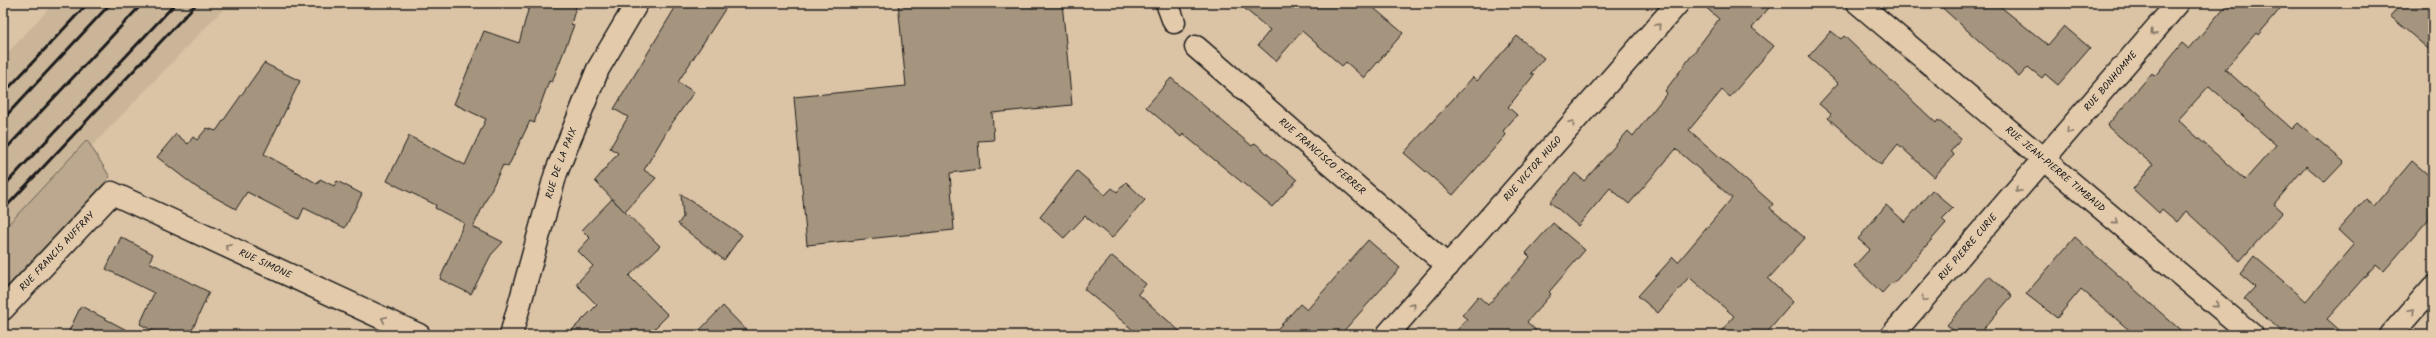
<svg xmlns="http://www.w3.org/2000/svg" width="2436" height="338" viewBox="0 0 2436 338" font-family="Kalam,sans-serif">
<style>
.built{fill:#cbb599}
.green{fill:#bba88e;stroke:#6c6255}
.building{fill:#a5957e;stroke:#1c1c1c;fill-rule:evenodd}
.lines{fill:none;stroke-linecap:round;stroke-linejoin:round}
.street-casing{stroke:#1c1c1c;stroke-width:25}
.street{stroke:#e3caab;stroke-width:22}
.rail{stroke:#1c1c1c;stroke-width:3}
.oneway{stroke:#807364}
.labels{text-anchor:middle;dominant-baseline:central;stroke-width:3;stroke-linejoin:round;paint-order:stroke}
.street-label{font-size:10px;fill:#1c1c1c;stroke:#e3caab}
</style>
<rect width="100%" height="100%" fill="#dbc3a5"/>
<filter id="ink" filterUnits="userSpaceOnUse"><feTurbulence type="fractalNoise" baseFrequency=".025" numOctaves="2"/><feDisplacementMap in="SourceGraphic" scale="8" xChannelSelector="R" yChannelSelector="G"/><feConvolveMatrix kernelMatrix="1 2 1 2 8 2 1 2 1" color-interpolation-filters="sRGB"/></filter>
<g filter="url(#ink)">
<!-- built -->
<path class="built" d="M54 3H229L3 239V58Z"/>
<!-- green -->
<path class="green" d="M87 140 110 177 3 291V230Z"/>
<!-- building -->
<path class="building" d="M530 3H577L571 24 574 25 552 82 549 81 534 123 530 121 508 167 503 165 473 227 503 242 491 255 471 294 440 279 464 223 435 208 436 205 387 181 409 136 465 165 486 119 454 104 484 31 519 43Z
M678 3H729L678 82 694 92 668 129 644 170 656 178 625 212 660 246 629 276 668 315 648 335H567L597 305 576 284 593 266 578 251 590 238 582 230 612 199 624 211 595 181 618 153 610 148 628 117 614 109Z
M898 3H1062L1072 105 992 113 994 140 978 141 980 169 950 173 954 230 807 245 794 97 906 86Z
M1238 3H1368L1403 33 1364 78 1346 62 1342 66 1302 31 1276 61 1258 45 1270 30Z
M1701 3H1773L1752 28 1774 46 1730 97 1722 90 1689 130 1773 204 1770 208 1805 238 1768 279 1793 302 1765 335H1718L1734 316 1689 277 1658 313 1638 296 1673 257 1678 262 1732 198 1676 149 1629 204 1610 188 1578 226 1550 202 1575 173 1584 181 1628 131 1633 136 1667 93 1665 91 1719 19Z
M1937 3H1996L2048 45 2064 26 2090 48 2058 85 2045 74 2042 78 2028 67 2019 77Z
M2228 3H2285L2258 35 2256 33 2225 69 2292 129 2298 123 2344 162 2325 182 2306 166 2274 204 2283 212 2240 261 2186 211 2177 222 2162 209 2159 213 2133 189 2153 165 2107 126 2152 73 2155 76 2182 43 2189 49ZM2209 86 2276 145 2245 180 2178 120Z
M2402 3H2433V53L2390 16Z
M1831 31 1841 39 1844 36 1936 123 1938 120 1961 139 1951 151 1954 155 1934 177 1898 144 1881 165 1828 118 1831 114 1819 104 1838 83 1808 57Z
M1517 36 1544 58 1531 73 1534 75 1508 107 1517 115 1503 131 1506 135 1453 195 1404 153 1473 77 1477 81Z
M264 63 300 81 264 154 318 184 320 179 334 186 337 181 362 194 345 228 304 208 299 219 247 192 236 209 196 187 157 157 176 134 188 144 193 137 197 140 207 128 216 131Z
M1171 78 1252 146 1255 143 1297 180 1272 207 1183 134 1181 137 1146 107Z
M2412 161 2433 179V214L2384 271 2376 264 2327 319 2345 335H2286L2244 299 2255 287 2240 274 2254 256 2306 301 2354 245 2338 230 2366 199 2374 206Z
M1077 171 1105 195 1112 188 1117 192 1126 182 1145 200 1112 238 1085 216 1064 238 1040 217Z
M1932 190 1953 208 1942 219 1946 223 1893 284 1891 283 1882 293 1854 266 1870 249 1858 239 1886 205 1905 222Z
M681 194 742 235 724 260 678 224 683 217Z
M1553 223 1585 250 1549 292 1551 294 1527 322 1541 335H1453L1467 319 1462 315 1478 296 1488 305 1530 257 1526 253Z
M121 237 153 254 149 262 209 292 190 335H161L140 324 154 293 106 269Z
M2075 237 2186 335H2135L2081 289 2057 318 2026 294Z
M1368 240 1400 268 1340 335H1272L1300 304 1307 310Z
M1112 256 1146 284 1138 294 1184 335H1139L1084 289Z
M1989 276 2012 296 1978 335H1959L1947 325Z
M81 306 136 335H67Z
M723 306 751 335H695Z"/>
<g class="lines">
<defs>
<g id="street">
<path d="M1167 3 1174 22"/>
<path id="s1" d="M1858 3 2252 335"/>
<path id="s2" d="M1196 47 1448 266"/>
<path id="s3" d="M3 309 112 193 419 335"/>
<path id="s4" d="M511 335 556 173 598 69 637 3"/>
<path id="s5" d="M1387 335 1678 3"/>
<path id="s6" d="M1892 335 2178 3"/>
<path d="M2391 335 2433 287"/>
</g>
</defs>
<!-- street casing -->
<use href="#street" class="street-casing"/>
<!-- street -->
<use href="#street" class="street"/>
<!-- rail -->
<path class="rail" d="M3 94 88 3
M3 119 111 3
M3 152 143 3
M3 187 176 3
M3 210 197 3"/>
</g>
<!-- one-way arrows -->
<defs><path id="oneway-chevron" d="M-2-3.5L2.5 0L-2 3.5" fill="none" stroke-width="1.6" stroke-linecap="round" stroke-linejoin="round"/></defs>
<g class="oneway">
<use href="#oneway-chevron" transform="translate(1658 26) rotate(-49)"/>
<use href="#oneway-chevron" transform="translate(2153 33) rotate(131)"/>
<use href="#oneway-chevron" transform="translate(1572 123) rotate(-49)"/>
<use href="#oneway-chevron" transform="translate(2069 131) rotate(131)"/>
<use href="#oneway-chevron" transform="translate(2018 190) rotate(131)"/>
<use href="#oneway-chevron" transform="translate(2116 222) rotate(40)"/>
<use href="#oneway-chevron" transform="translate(228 247) rotate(-155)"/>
<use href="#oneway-chevron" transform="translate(1924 299) rotate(131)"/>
<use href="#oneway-chevron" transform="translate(2216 305) rotate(40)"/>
<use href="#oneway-chevron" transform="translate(1413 306) rotate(-49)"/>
<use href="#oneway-chevron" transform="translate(2412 311) rotate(-49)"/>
<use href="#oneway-chevron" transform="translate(384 319) rotate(-155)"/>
</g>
</g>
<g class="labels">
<!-- street labels -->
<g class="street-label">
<text stroke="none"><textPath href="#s6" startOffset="335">RUE BONHOMME</textPath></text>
<text stroke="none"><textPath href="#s2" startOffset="167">RUE FRANCISCO FERRER</textPath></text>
<text stroke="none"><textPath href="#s4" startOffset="179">RUE DE LA PAIX</textPath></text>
<text stroke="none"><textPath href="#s5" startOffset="221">RUE VICTOR HUGO</textPath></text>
<text stroke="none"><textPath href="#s1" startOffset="258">RUE JEAN-PIERRE TIMBAUD</textPath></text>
<text stroke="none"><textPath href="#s6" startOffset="116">RUE PIERRE CURIE</textPath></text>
<text stroke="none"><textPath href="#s3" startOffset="79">RUE FRANCIS AUFFRAY</textPath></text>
<text stroke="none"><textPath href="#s3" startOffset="328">RUE SIMONE</textPath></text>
</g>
</g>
<!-- margin -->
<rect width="2436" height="338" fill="none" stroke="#e3caab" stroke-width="16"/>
<rect x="8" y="8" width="2420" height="322" fill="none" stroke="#1c1c1c" stroke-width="1.5" filter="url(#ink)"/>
</svg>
